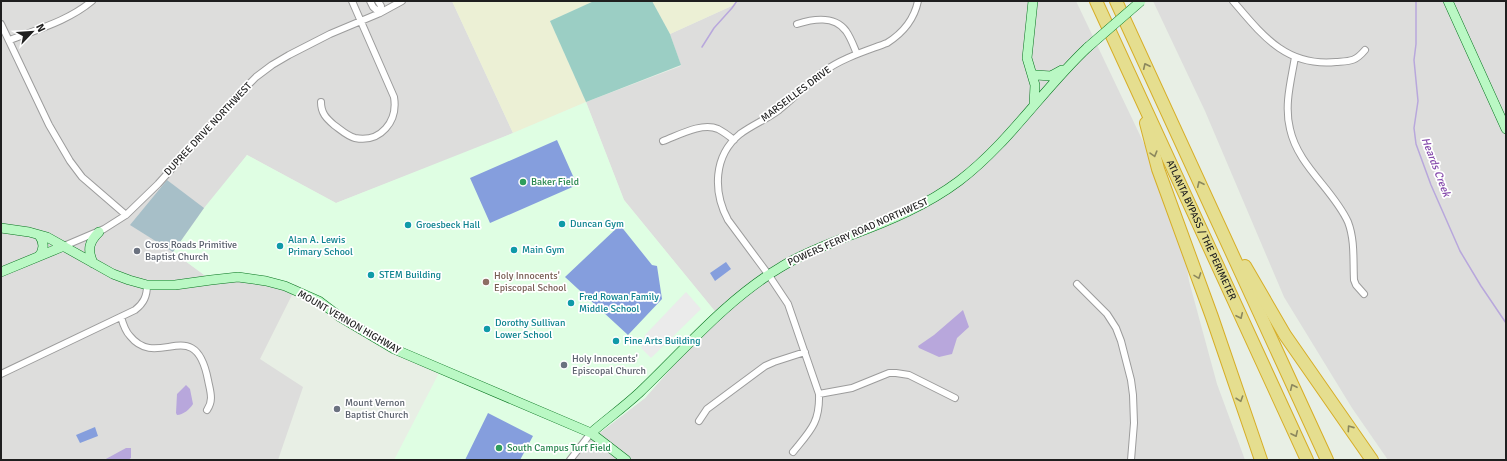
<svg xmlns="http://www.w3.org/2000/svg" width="1507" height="461" viewBox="0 0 1507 461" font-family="Signika,sans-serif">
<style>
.residential{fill:#dddddc}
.commercial{fill:#ecf0d5}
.education{fill:#dffee3}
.forest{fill:#9bcec4}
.cemetery{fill:#a7bfc8}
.pitch{fill:#859edd}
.parking{fill:#ebebeb}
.water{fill:#b8a7dc}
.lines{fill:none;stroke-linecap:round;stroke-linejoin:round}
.stream{stroke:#b8a7dc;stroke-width:1.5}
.street-casing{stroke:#9c9c9c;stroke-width:8}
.secondary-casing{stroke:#07751f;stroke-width:10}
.highway-casing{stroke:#d7ae28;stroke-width:14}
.street{stroke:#fff;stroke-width:6}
.secondary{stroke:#baf8c4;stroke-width:9}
.highway{stroke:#e5de8f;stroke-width:12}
.secondary-bridge-casing{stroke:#07751f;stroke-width:10;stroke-linecap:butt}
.secondary-bridge{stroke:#baf8c4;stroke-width:9}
.oneway{stroke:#8c885d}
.leisure-dot{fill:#2e9e5b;stroke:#fff;stroke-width:1.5}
.culture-dot{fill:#0f9aa8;stroke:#fff;stroke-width:1.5}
.worship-dot{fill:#6b7280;stroke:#fff;stroke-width:1.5}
.education-dot{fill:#8d6e63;stroke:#fff;stroke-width:1.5}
.labels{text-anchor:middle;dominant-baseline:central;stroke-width:3.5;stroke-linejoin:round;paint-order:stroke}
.street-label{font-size:10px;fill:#1f1f1f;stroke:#fff}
.leisure-label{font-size:10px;fill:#27864d;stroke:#fff;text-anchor:start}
.culture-label{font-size:10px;fill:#0d838f;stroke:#fff;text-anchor:start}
.worship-label{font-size:10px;fill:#5b616d;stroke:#fff;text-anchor:start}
.education-label{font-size:10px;fill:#785e54;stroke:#fff;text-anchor:start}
.water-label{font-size:11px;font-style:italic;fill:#874dad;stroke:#fff}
</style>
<rect width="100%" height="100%" fill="#e8efe5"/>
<!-- residential -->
<path class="residential" d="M1 1H452L513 133 470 151 336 203 247 155 173 252 211 280 254 278 297 285 260 359 303 387 278 460H1Z
M738 1H1076L1180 219 1189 281 1217 384 1245 460H572L593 438 645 398 718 315 624 200 586 102 681 66 670 34 736 4Z
M1153 1H1506V460H1388L1352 408 1284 297 1205 111Z"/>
<!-- commercial -->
<path class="commercial" d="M452 1H594L550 21 586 102 513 133Z
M652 1H738L736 4 670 34Z"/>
<!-- education -->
<path class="education" d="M586 102 624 200 718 315 645 398 593 438 572 460H394L441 369 340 317 297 285 254 278 211 280 173 252 204 208 247 155 336 203 513 133Z"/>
<!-- forest -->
<path class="forest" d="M594 1H652L670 34 681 65 586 102 550 21Z"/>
<!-- cemetery -->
<path class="cemetery" d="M167 180 204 208 173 252 130 225Z"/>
<!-- pitch -->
<path class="pitch" d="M557 140 577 185 490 223 470 178Z
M620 225 652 265 657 266 662 299 628 335 565 277Z
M726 262 731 269 715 281 710 273Z
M488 413 533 436 520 460H465Z
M95 427 98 436 80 443 76 435Z"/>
<!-- parking -->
<path class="parking" d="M686 292 701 309 651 358 641 348 645 335Z"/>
<!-- water -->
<path class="water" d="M963 310 969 327 957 338 952 354 939 357 919 348 918 346 934 335Z
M186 385 190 389 193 404C190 409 183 415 177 415L176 413 177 394Z
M126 448H131V458L128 460H104Z"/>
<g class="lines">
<!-- stream -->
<path class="stream" d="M1416 1V44L1414 60 1418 101 1414 128 1416 144 1431 185 1460 251 1481 286 1506 323
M702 47 714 28 732 8 737 1"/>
<defs>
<path id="street" d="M370 1 373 7 380 13
M378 1 381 6 380 13
M1233 1C1262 35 1286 67 1336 62 1350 61 1355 62 1365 50
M1 24 49 125 70 161 82 177 126 215
M797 24C813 19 834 15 846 31 851 38 854 47 857 54
M10 40C38 29 68 21 92 1
M1295 57C1291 81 1284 105 1290 129 1298 166 1333 189 1348 222 1355 240 1353 261 1354 280L1356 285 1364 294
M321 102C321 113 326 118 334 125 341 130 347 136 355 138 381 143 398 121 394 97L352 1
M663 141C679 135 702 122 718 129 724 132 729 136 734 140
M64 246 104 229 126 215 158 184 237 96 256 77 272 65 289 55 330 34 380 13 402 1
M1077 284 1107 314 1116 328 1121 341 1131 380 1133 395 1134 423 1131 460
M121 317C123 324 125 331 130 336 158 371 195 313 208 380 210 391 214 400 207 410
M1 374 135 310C144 303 147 296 147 285
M819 394 852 388 889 373H896L909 375 955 398
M699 421 707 409 765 366 774 362 805 352
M793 452C810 431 820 423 819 394L788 304 768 274 728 220C713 192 713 156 740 134 752 125 767 119 779 110 794 98 808 83 823 72 842 58 866 51 887 43 903 33 914 20 918 1
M570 460 591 433"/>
<path id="secondary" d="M1033 1 1027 58 1035 85 1034 105
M1448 1 1506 129
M1036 75 1051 76 1062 70
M1 228 29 232 47 237 113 274 129 280 147 285H175L211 280 238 277 266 281 285 286 319 301 340 317 394 349 591 433 626 460
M39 235C44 242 45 249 39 256
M93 263C87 249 89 242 99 232
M1 272 64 246
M591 433C607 419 624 407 640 392 685 349 727 299 781 267 803 253 827 245 851 235 889 221 927 205 959 181 1009 143 1043 89 1088 47"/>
<g id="highway">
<path id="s1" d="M1096 1 1307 460"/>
<path d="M1116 1 1327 460"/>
<path d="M1146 123 1158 169 1212 317 1261 460"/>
<path d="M1245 266 1285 335 1372 460"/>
</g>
</defs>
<!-- street casing -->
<use href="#street" class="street-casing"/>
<!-- secondary casing -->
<use href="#secondary" class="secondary-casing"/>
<!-- highway casing -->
<use href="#highway" class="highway-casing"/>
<!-- street -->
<use href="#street" class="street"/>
<!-- secondary -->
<use href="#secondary" class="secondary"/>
<!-- highway -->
<use href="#highway" class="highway"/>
<defs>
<path id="secondary-bridge" d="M1088 47 1141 1"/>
</defs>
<!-- secondary-bridge casing -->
<use href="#secondary-bridge" class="secondary-bridge-casing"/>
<!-- secondary-bridge -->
<use href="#secondary-bridge" class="secondary-bridge"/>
</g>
<!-- one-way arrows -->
<defs><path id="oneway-chevron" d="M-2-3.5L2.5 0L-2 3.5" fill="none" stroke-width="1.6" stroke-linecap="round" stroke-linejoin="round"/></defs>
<g class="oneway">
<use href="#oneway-chevron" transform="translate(1146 66) rotate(-115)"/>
<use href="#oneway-chevron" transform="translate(1154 154) rotate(74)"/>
<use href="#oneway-chevron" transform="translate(1200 184) rotate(-115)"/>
<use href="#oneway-chevron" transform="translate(1198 276) rotate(70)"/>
<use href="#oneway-chevron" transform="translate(1240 316) rotate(65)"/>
<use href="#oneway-chevron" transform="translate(1293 387) rotate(-115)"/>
<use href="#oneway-chevron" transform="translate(1240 399) rotate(71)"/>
<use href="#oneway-chevron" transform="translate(1350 428) rotate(-125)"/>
<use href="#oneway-chevron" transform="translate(1295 434) rotate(65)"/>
</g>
<!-- markers -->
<g class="leisure-dot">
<circle cx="523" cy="182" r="4"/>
<circle cx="499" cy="448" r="4"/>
</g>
<g class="culture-dot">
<circle cx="562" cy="224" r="4"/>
<circle cx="408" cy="225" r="4"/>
<circle cx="280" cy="246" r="4"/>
<circle cx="514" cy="250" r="4"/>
<circle cx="371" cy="275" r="4"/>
<circle cx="571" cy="303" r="4"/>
<circle cx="487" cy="329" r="4"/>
<circle cx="616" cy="341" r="4"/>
</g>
<g class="worship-dot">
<circle cx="137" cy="251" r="4"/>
<circle cx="564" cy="365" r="4"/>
<circle cx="337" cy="409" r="4"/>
</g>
<circle class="education-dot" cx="486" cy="282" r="4"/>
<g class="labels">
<!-- street labels -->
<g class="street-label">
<text transform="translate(796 94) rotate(-37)">MARSEILLES DRIVE</text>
<text transform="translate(208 129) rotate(-47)">DUPREE DRIVE NORTHWEST</text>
<text stroke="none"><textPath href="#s1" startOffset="252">ATLANTA BYPASS / THE PERIMETER</textPath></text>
<text transform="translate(858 232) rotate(-24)">POWERS FERRY ROAD NORTHWEST</text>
<text transform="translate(349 322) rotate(30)">MOUNT VERNON HIGHWAY</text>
</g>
<!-- leisure labels -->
<g class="leisure-label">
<text x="531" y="182">Baker Field</text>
<text x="507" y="448">South Campus Turf Field</text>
</g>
<!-- culture labels -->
<g class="culture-label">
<text x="570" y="224">Duncan Gym</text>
<text x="416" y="225">Groesbeck Hall</text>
<text x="288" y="240">Alan A. Lewis<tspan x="288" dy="12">Primary School</tspan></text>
<text x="522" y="250">Main Gym</text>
<text x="379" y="275">STEM Building</text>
<text x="579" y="297">Fred Rowan Family<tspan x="579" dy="12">Middle School</tspan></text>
<text x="495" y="323">Dorothy Sullivan<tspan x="495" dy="12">Lower School</tspan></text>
<text x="624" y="341">Fine Arts Building</text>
</g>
<!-- worship labels -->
<g class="worship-label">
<text x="145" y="245">Cross Roads Primitive<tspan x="145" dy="12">Baptist Church</tspan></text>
<text x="572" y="359">Holy Innocents'<tspan x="572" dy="12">Episcopal Church</tspan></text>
<text x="345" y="403">Mount Vernon<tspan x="345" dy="12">Baptist Church</tspan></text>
</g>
<!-- education labels -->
<g class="education-label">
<text x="494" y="276">Holy Innocents'<tspan x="494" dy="12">Episcopal School</tspan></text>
</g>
<!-- water labels -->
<g class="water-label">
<text transform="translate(1436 167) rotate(69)">Heards Creek</text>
</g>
</g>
<!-- border -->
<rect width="1507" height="461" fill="none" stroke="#1f1f1f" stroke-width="4"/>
<!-- north arrow -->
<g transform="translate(32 32) rotate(65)" stroke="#ffffff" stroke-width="3" paint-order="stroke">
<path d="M0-3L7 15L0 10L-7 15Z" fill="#1f1f1f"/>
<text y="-6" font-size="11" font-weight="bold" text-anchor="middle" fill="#1f1f1f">N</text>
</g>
</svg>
